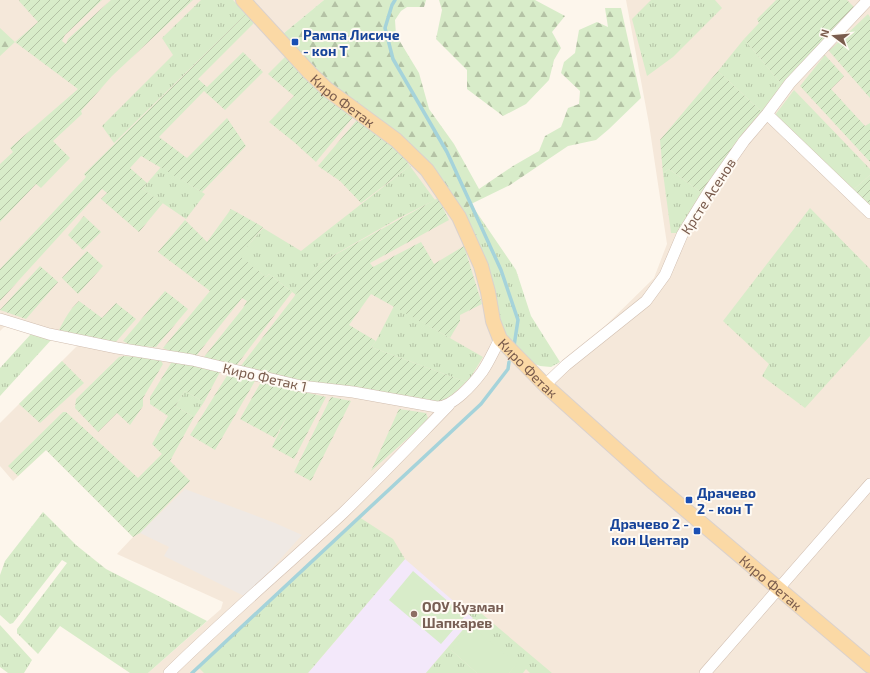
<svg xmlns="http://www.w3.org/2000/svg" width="870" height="673" viewBox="0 0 870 673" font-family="'Exo 2',sans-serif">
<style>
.residential{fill:#f5e8da}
.industrial{fill:#efe9e4}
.education{fill:#f3e8fa}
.grass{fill:url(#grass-tufts)}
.forest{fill:url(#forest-firs)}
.garden{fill:url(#garden-furrows)}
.pitch{fill:#d8ecc9}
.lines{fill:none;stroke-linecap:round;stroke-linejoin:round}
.stream{stroke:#a5d3da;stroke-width:3.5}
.minor-casing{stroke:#d1beb0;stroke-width:12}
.major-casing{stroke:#dad1cd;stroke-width:16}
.minor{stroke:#fff;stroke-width:11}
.major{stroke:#fbd9a5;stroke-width:14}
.transit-dot{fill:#1a4fb4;stroke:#fffaf3;stroke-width:1.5}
.education-dot{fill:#8d6e63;stroke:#fffaf3;stroke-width:1.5}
.labels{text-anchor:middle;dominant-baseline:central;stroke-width:4;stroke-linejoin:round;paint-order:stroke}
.transit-label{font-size:14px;font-weight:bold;fill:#164399;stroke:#fffaf3;text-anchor:start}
.street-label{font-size:14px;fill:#7a5c4d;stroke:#fffaf3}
.education-label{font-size:14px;font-weight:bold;fill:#785e54;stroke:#fffaf3;text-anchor:start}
</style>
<defs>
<pattern id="grass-tufts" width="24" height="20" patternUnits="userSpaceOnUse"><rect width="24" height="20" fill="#d8ecc9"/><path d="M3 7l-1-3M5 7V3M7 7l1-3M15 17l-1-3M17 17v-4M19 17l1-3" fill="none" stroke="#b4c2a5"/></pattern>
<pattern id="forest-firs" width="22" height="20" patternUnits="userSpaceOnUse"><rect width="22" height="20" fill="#d8ecc9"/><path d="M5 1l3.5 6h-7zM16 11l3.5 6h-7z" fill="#b4c2a5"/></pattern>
<pattern id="garden-furrows" width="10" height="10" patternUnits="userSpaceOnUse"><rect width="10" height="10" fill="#d8ecc9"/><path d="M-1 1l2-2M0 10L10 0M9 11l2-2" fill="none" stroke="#b4c2a5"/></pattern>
</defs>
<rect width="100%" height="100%" fill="#fdf6ec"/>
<!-- residential -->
<path class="residential" d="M0 0H324L278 38 396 140 459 217 488 292 545 385 654 278 667 244 649 124 626 0H870V673H148L221 609 223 602 117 554 133 537 46 450 13 481 0 466V423L79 344 5 326 0 331Z"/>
<!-- industrial -->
<path class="industrial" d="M185 489 275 523 302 535 246 597 164 556 169 547 140 533Z"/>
<!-- education -->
<path class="education" d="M405 559 473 618 426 673H308Z"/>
<!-- grass -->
<path class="grass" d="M201 0H233L246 14 114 143 102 126 173 55 162 38Z
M651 0H715L722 8 673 57 647 76 632 19Z
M744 39 783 86 762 112 718 71Z
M794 90 870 169V175L853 190 775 115Z
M410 166 435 200 399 218 320 263 296 295 269 274 266 277 239 256 263 228 301 251Z
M161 167 205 194 186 219 142 189Z
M669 169 702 193 678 233H671L663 173Z
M471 204 516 270 531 316 560 362 551 367 540 366 530 362 505 341 462 213Z
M810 208 870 269V336L805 408 762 376 769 364 723 321Z
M394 306 483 357 469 380 466 382 371 347 376 341Z
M31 334 52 339 0 396V368Z
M185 391 204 402 194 417 175 406Z
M43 512 76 545 106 569 207 621 148 673H130L60 626 38 654 17 633V629L67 563 62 560 13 623 10 624 0 615V575L5 561Z
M359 517 393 539 405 559 308 673H204L198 667Z
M469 603 552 673H530L526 669 523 673H509L516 664 451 650 477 673H426L473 618 463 609Z
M0 625 32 660 24 673H8L0 667Z"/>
<!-- forest -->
<path class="forest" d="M324 0H426L424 7H407L401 11 395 20 396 35 419 73 429 109 454 144 479 189 513 166 539 151 545 136 561 127 568 108 579 104 580 91 561 73 564 62 575 53 579 30 597 22 608 27 605 8H621L641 98 609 129 596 140 568 146 510 185 471 204 459 217 427 170 278 38Z
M439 0H535L565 16 552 32 561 48 554 60 549 80 526 104 503 116 467 89V70L436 39 442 10Z
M0 28 15 42 0 56Z"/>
<!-- garden -->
<path class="garden" d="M20 0H102L65 35 62 41 66 44 68 39 111 0H193L112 76 81 111 82 114 53 141 70 158 41 188 36 184 0 222V164L13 152 10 148 78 89 15 42 38 22 19 1Z
M776 0H847L856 9 783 86 744 39 759 23 757 19Z
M246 14 254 22 253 24 198 79 207 87 243 52 263 72 225 110 204 91 159 137 187 158 227 118 246 146 202 192 141 156 130 168 147 183 142 189 163 203 139 232 101 199 107 193 102 189 0 301V269L86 177 84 174Z
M868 14 870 17V98L829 51Z
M825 55 844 76 831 89 865 126 870 123V162L800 86Z
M286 56 353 117 316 162 294 142 269 122 294 96 268 74Z
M718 71 762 112 702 193 669 169 663 173 660 140Z
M357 120C377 132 397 145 410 166L361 203 340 181 318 166Z
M870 175V205L853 190Z
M438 198 449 220 370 263 373 267 421 242 434 264 464 246 482 304 460 315V321L450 338 371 294 349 325 376 341 371 347 466 382 446 401 439 403 405 398 374 390 343 387 284 378 240 367 320 263Z
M231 209 263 227 240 256 266 277 269 274 292 292 236 366 204 357 243 308 247 301 242 298 196 356 172 352 163 348 210 291 158 252 185 220 207 242Z
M84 216 101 232 83 250 68 235Z
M87 251 103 266 78 294 62 278Z
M40 266 58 282 26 319 0 310Z
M165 291 188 309 156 347 132 346 123 341Z
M79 301 102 318 116 303 136 319 115 343 59 330C64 320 70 309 79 301Z
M124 356 160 359 163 364 143 398V406L130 425 117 413 98 432 75 408 76 399 119 357Z
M173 360 220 372 204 402 185 391 175 406 194 417 170 461 190 481 140 533 133 537 46 450 18 476 8 466 63 412H66L138 478 162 454 152 444 168 416 150 404V397Z
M62 361 84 383 40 423 19 404Z
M228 374 255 381 215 450 190 435Z
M261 382 326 397 294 459 272 447 287 416 275 438 240 419Z
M331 397 351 401 311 481 294 472Z
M399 409 426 413 428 418 424 424 371 471Z"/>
<!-- pitch -->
<path class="pitch" d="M413 571 465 616 441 644 389 600Z
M471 626 517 664 509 673H477L451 650Z"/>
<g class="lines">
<!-- stream -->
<path class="stream" d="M395 0 392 5 385 28 393 59 447 152 501 270 518 320 514 346
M192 673 481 404 508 369 509 362"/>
<defs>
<path id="minor" d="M767 114 870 213
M0 319 49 334 117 348 192 360 301 386 353 392 437 407C453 407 473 384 482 372 489 362 494 350 500 339
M545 385 566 365 646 301 665 275 682 235 711 188 744 141 767 114 790 83 868 0
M169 673C225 618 285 567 343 513 379 478 414 441 449 405
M705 673 870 484"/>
<g id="major">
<path id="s1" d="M243 0 310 73 328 90 396 140 427 170 459 217 481 266 488 292 493 321 500 339 545 385 654 483 870 666"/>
</g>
</defs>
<!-- minor casing -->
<use href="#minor" class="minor-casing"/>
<!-- major casing -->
<use href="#major" class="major-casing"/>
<!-- minor -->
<use href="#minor" class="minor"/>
<!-- major -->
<use href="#major" class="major"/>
</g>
<!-- markers -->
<g class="transit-dot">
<rect x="291" y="38" width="8" height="8" rx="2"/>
<rect x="685" y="496" width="8" height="8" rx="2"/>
<rect x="693" y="527" width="8" height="8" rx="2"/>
</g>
<circle class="education-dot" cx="414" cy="614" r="4"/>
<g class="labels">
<!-- transit labels -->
<g class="transit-label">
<text x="303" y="34">Рампа Лисиче<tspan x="303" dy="16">- кон Т</tspan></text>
<text x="697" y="492">Драчево<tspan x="697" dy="16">2 - кон T</tspan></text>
<text x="689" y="523" text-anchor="end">Драчево 2 -<tspan x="689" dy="16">кон Центар</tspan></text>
</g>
<!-- street labels -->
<g class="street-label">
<text stroke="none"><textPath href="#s1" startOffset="142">Киро Фетак</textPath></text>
<text transform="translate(708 196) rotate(-57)">Крсте Асенов</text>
<text stroke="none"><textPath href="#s1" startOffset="478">Киро Фетак</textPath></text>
<text transform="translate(265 377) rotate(13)">Киро Фетак 1</text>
<text stroke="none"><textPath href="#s1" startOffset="802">Киро Фетак</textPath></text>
</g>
<!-- education labels -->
<g class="education-label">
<text x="422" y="606">ООУ Кузман<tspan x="422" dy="16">Шапкарев</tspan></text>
</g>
</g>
<!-- north arrow -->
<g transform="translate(834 36) rotate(286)" stroke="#fffaf3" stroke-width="3" paint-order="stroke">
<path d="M0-3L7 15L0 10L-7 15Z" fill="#7a5c4d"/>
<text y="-6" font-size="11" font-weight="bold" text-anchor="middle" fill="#7a5c4d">N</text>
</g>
</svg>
